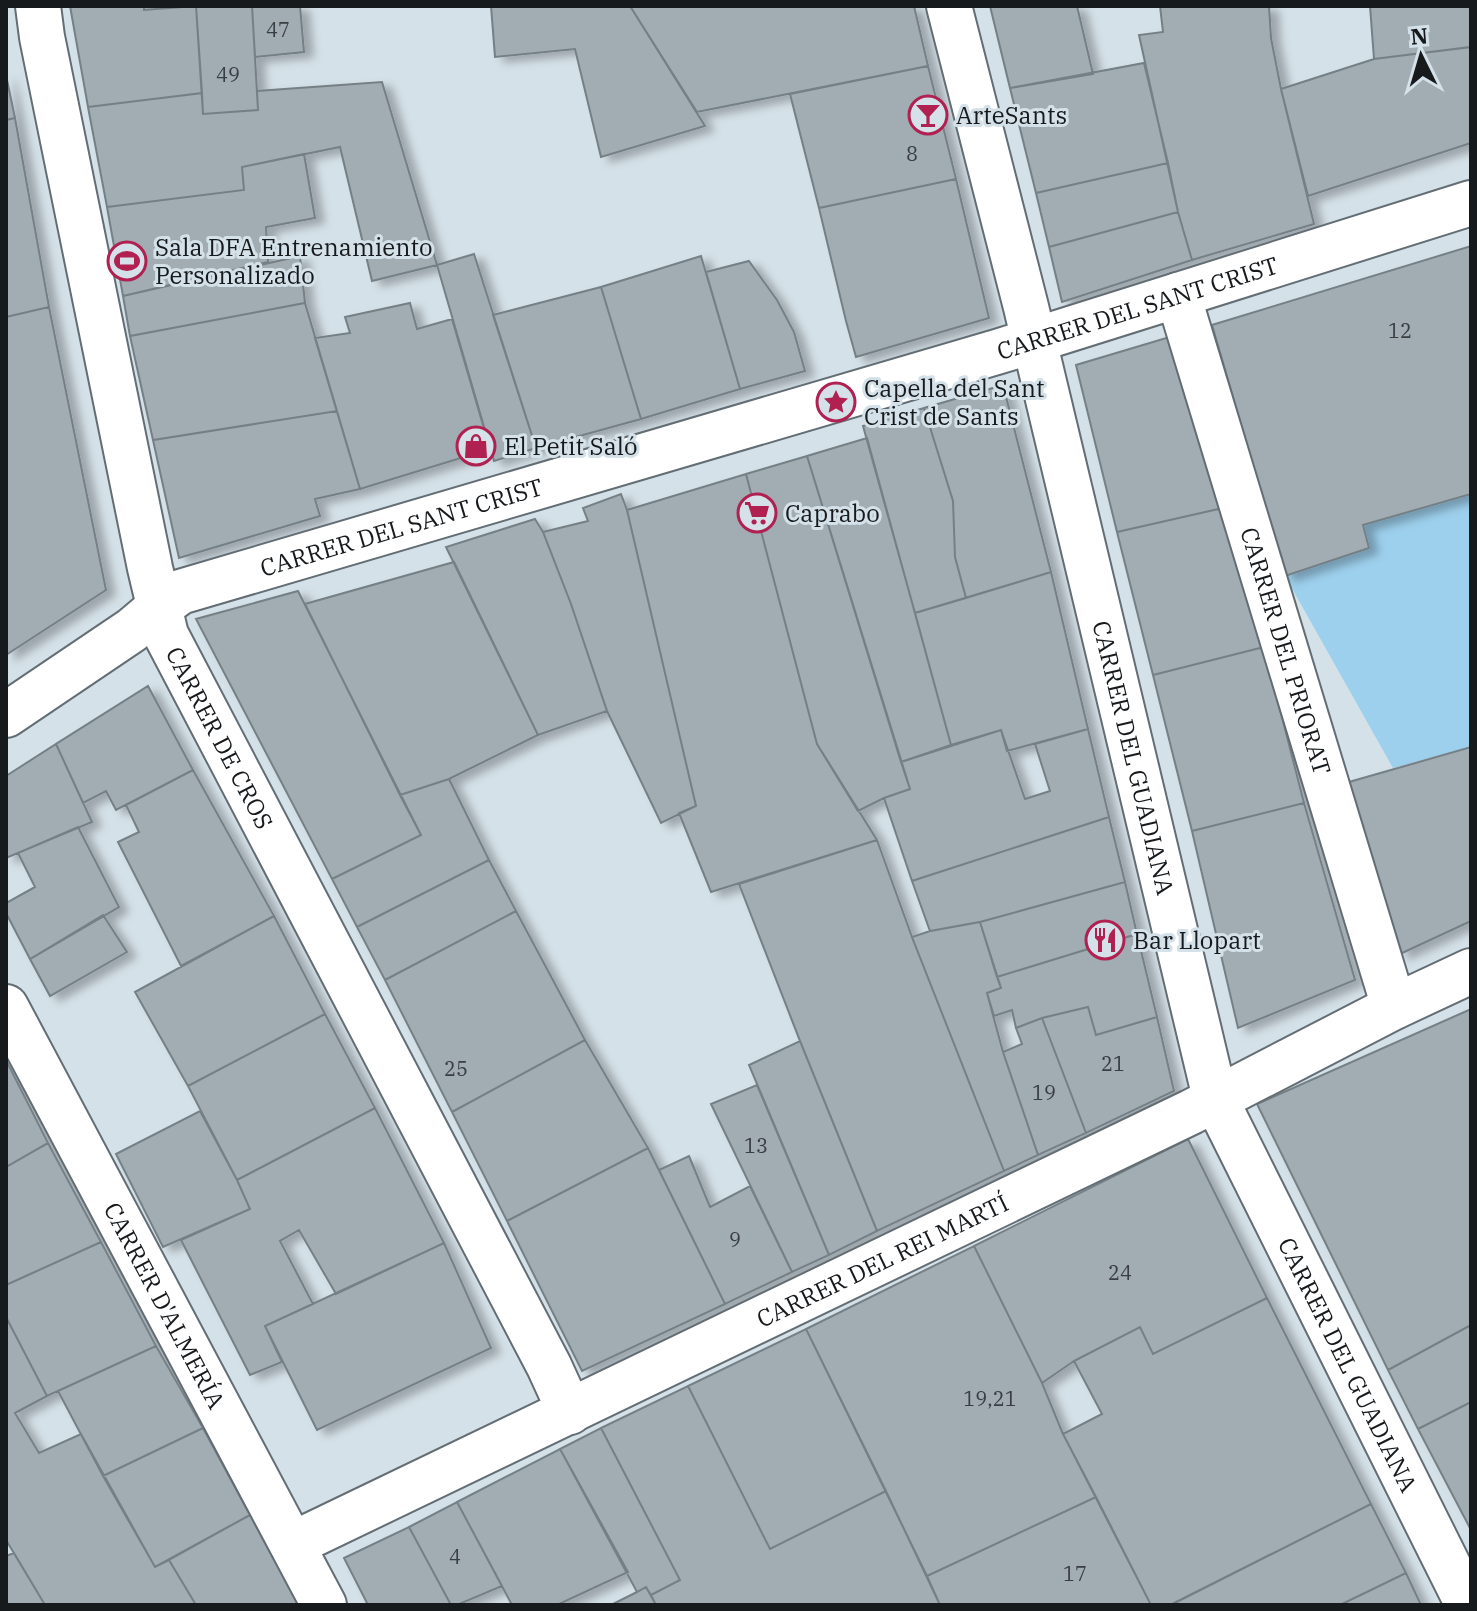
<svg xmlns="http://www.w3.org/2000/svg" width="1477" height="1611" viewBox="0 0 1477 1611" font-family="'IBM Plex Serif',serif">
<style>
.park{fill:#9dd0ed}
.building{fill:#a1acb3;stroke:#758086;stroke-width:2;filter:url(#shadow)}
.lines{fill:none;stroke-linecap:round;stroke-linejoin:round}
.street-casing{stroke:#636d74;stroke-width:48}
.street{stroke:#fff;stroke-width:44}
.labels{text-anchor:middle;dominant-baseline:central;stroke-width:6;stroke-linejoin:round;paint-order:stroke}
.number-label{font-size:20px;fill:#393e42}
.poi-label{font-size:24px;fill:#161a1d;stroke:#d5e1e8;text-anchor:start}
.street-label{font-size:24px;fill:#161a1d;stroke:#d5e1e8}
</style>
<defs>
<filter id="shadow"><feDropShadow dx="9" dy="5" stdDeviation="4" flood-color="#0004"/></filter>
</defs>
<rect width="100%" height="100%" fill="#d5e1e8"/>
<!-- park -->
<path class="park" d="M1471 494V747L1393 768 1285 576 1368 548 1363 525Z"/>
<!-- building -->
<path class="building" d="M70 6H144V10L196 6 202 93 88 107Z
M144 6H196L144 10Z
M196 6H252L258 110 203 114Z
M252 6H300L304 52 255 57Z
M491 6H630L705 126 601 157 575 49 495 57Z
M630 6H914L928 66 697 112Z
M990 6H1077L1093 74 1010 88Z
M1160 6H1269L1271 38 1281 89 1314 224 1192 260 1178 212 1139 35 1163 32Z
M1370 6H1471V47L1374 59Z
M1471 47V143L1308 196 1281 89 1374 59Z
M1144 63 1168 163 1036 193 1010 88Z
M928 66 956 179 819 208 790 94Z
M6 75 15 118 6 120Z
M382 82 437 265 372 281 340 147 242 167 244 190 107 207 88 107 202 93 203 114 258 110 257 91Z
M15 118 49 307 6 317V120Z
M304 154 315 218 266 227 268 262 123 296 107 207 244 190 242 167Z
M1168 163 1178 212 1049 247 1036 193Z
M956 179 989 318 856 357 846 321 819 208Z
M1178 212 1192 260 1062 302 1049 247Z
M1471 246V494L1363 525 1369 548 1285 576 1212 325Z
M474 254 536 448 494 461 437 265Z
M300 256 305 303 130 336 123 296Z
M701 256 740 389 641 419 601 287Z
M749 261 777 300 794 332 805 371 740 389 706 272Z
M601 287 641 419 536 448 493 315Z
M305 303 337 411 153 440 130 336Z
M410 303 417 329 452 319 490 449 360 489 315 338 350 333 345 317Z
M49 307 106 590 6 655V317Z
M1173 336 1223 508 1117 532 1076 365Z
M1003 385 1051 572 966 598 955 557 953 501 924 408Z
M924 408 953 501 955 557 966 598 915 613 863 426Z
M337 411 360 489 315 499 320 516 179 558 153 440Z
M867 438 951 745 901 762 807 456Z
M807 456 910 789 884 798 858 811 817 744 746 474Z
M746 474 817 744 877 840 711 892 679 813 696 806 627 510Z
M621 494 627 510 696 806 661 823 607 711 571 604 543 532 588 521 583 508Z
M1223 508 1264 647 1153 675 1117 532Z
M535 519 543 532 571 604 607 711 538 735 446 547Z
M454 562 538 735 449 779 400 795 305 604Z
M1051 572 1088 729 1007 751 1001 730 951 745 915 613Z
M298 591 421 835 332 879 196 619Z
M1264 647 1304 803 1192 831 1153 675Z
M148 686 193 770 116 810 106 791 83 803 56 744Z
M1088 729 1109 817 912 881 884 798 910 789 901 762 1001 730 1025 799 1050 791 1035 744Z
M56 744 92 822 6 858V776Z
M1471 747V921L1400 954 1349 782Z
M193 770 274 916 181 966 118 842 139 832 126 805Z
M449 779 489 860 357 927 332 879 421 835 400 795Z
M1304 803 1355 980 1238 1028 1192 831Z
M1109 817 1125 882 980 922 930 931 912 881Z
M78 827 119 907 30 959 6 913V903L35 887 18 853Z
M877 840 912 937 1004 1171 877 1231 800 1041 739 884Z
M489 860 516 911 385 980 357 927Z
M1125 882 1137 934 997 977 980 922Z
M516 911 585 1040 452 1112 385 980Z
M103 915 127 952 50 996 30 959Z
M274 916 325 1014 188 1086 135 992Z
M980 922 1001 988 987 993 1003 1052 1038 1155 1004 1171 912 937 930 931Z
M1137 934 1157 1017 1096 1035 1088 1007 1042 1018 1016 1028 1012 1010 994 1016 987 993 1001 988 997 977Z
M1088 1007 1096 1035 1157 1017 1174 1091 1086 1133 1042 1018Z
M1471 1009V1325L1388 1370 1257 1104Z
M325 1014 375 1108 237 1180 188 1086Z
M1042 1018 1086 1133 1038 1155 1003 1052 1022 1044 1016 1028Z
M585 1040 648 1148 507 1221 452 1112Z
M800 1041 877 1231 829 1255 749 1065Z
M6 1060 48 1143 6 1167Z
M757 1085 829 1255 792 1272 711 1104Z
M375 1108 444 1243 336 1294 299 1230 280 1241 313 1304 265 1326 282 1362 250 1375 181 1240 250 1209 237 1180Z
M200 1111 237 1180 250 1209 163 1247 116 1154Z
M1188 1139 1267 1298 1153 1354 1140 1327 1074 1361 1042 1383 974 1246Z
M48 1143 101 1242 6 1285V1167Z
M648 1148 725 1304 582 1371 507 1221Z
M689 1156 710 1207 750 1186 792 1272 725 1304 659 1170Z
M101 1242 156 1346 47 1396 6 1317V1285Z
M444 1243 491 1348 317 1430 265 1326Z
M974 1246 1042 1383 1063 1434 1096 1497 927 1576 806 1329Z
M1267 1298 1371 1504 1171 1605H1151L1063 1434 1102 1414 1074 1361 1140 1327 1153 1354Z
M6 1317 47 1396 15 1413 39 1453 81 1434 155 1567 169 1560 196 1605H45L6 1540Z
M1471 1325V1402L1418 1429 1388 1370Z
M806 1329 886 1491 770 1549 688 1386Z
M156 1346 203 1428 103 1476 58 1391Z
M688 1386 770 1549 886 1491 940 1605H656L651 1595 680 1580 601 1428Z
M1471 1402V1530L1418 1429Z
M203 1428 250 1515 155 1567 103 1476Z
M601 1428 680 1580 651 1595 646 1587 637 1592 560 1449Z
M560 1449 628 1572 557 1605H512L457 1502Z
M1096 1497 1151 1605H940L927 1576Z
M457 1502 502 1586 457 1605H451L409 1527Z
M1371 1504 1406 1573 1340 1605H1175L1174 1603Z
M250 1515 299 1605H196L169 1560Z
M409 1527 451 1605H368L344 1558Z
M14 1553 45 1605H6V1556Z
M1406 1573 1421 1605H1340Z
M646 1587 656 1605H611L637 1592Z"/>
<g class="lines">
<defs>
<g id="street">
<path id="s1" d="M38 6 42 37 150 568 166 635 549 1366 570 1412"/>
<path id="s2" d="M949 6 1026 307 1215 1098 1468 1605"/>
<path id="s3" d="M1178 295 1394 1007"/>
<path id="s4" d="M6 715 132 630 158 608 180 592 1000 351 1471 203"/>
<path id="s5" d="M6 1007 324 1605"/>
<path id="s6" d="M293 1544 1191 1112 1394 1007 1471 971"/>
</g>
</defs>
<!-- street casing -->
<use href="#street" class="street-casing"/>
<!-- street -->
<use href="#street" class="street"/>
</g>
<!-- icons -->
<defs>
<symbol id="bar-ring" viewBox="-11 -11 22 22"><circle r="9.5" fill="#d5e1e8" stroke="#b02050" stroke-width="1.5"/><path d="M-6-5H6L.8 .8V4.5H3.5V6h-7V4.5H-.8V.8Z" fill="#b02050"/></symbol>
<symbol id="stadium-ring" viewBox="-11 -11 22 22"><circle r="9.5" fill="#d5e1e8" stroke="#b02050" stroke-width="1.5"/><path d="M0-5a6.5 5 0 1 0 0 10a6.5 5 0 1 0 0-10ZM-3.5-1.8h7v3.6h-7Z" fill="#b02050"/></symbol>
<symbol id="sight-ring" viewBox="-11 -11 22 22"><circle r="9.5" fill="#d5e1e8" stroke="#b02050" stroke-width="1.5"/><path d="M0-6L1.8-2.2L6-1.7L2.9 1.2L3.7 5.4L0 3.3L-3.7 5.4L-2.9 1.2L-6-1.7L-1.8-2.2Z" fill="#b02050"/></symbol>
<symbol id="shop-ring" viewBox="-11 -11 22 22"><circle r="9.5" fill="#d5e1e8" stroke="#b02050" stroke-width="1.5"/><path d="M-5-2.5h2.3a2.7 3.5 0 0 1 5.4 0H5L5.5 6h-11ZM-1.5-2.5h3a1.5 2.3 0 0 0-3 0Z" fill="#b02050"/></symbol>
<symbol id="supermarket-ring" viewBox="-11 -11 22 22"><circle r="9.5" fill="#d5e1e8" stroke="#b02050" stroke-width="1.5"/><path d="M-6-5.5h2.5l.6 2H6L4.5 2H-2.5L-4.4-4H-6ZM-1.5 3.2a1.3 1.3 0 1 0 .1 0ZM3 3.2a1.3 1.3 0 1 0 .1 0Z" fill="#b02050"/></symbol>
<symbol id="restaurant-ring" viewBox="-11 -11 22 22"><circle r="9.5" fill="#d5e1e8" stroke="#b02050" stroke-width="1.5"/><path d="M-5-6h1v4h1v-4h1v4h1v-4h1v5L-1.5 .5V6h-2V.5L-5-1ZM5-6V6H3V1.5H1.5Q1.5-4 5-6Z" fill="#b02050"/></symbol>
</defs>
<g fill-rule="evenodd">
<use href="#bar-ring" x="906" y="93" width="44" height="44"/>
<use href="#stadium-ring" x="105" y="239" width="44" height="44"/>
<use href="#sight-ring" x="814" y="380" width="44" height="44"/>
<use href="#shop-ring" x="454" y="424" width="44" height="44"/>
<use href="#supermarket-ring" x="735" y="491" width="44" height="44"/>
<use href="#restaurant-ring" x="1083" y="918" width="44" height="44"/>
</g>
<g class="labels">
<!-- number labels -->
<g class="number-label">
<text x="278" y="29">47</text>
<text x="228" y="74">49</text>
<text x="912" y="153">8</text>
<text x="1400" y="330">12</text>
<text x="1113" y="1063">21</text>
<text x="456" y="1068">25</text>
<text x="1044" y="1092">19</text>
<text x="756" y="1145">13</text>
<text x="735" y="1239">9</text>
<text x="1120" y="1272">24</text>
<text x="990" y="1398">19,21</text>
<text x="455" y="1556">4</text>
<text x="1075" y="1573">17</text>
</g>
<!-- poi labels -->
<g class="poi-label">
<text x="956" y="115">ArteSants</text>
<text x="155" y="247">Sala DFA Entrenamiento<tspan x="155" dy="28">Personalizado</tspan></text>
<text x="864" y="388">Capella del Sant<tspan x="864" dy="28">Crist de Sants</tspan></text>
<text x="504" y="446">El Petit Saló</text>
<text x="785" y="513">Caprabo</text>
<text x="1133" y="940">Bar Llopart</text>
</g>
<!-- street labels -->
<g class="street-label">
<text stroke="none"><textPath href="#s4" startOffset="1212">CARRER DEL SANT CRIST</textPath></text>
<text stroke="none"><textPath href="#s4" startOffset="444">CARRER DEL SANT CRIST</textPath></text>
<text stroke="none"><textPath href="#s3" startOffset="372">CARRER DEL PRIORAT</textPath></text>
<text stroke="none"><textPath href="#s1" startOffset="758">CARRER DE CROS</textPath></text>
<text stroke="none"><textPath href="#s2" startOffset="774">CARRER DEL GUADIANA</textPath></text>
<text stroke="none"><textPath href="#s6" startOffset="654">CARRER DEL REI MARTÍ</textPath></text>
<text stroke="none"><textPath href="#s5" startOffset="338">CARRER D'ALMERÍA</textPath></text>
<text stroke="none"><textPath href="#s2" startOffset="1422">CARRER DEL GUADIANA</textPath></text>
</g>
</g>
<!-- border -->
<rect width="1477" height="1611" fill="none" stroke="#161a1d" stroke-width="16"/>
<!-- north arrow -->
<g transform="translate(1421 56) rotate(355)" stroke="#d5e1e8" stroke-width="6" paint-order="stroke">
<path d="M0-6L14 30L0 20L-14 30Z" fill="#161a1d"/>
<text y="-12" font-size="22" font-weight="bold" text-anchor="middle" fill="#161a1d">N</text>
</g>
</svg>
